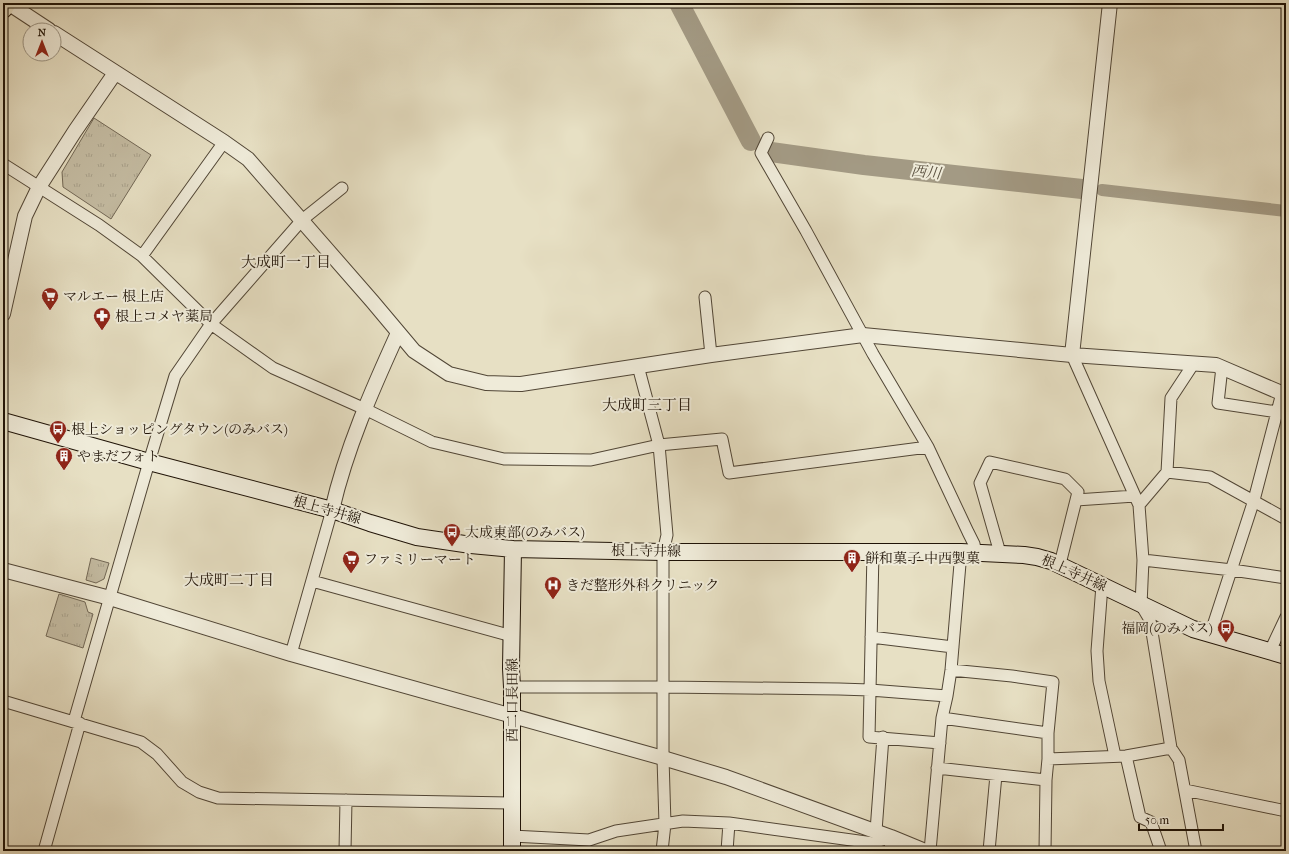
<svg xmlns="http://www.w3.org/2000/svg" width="1289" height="854" viewBox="0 0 1289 854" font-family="'IM FELL French Canon','Noto Serif JP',serif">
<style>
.grass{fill:url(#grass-tufts);stroke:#726856}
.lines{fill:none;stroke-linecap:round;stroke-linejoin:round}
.canal{stroke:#a39a84;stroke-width:12}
.river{stroke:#a39a84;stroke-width:20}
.minor-casing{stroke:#514636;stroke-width:13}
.tertiary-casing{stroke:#514636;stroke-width:16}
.secondary-casing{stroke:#1f1307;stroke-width:18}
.primary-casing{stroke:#1f1307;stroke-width:20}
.minor{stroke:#efebd9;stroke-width:11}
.tertiary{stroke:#efebd9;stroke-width:14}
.secondary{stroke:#efebd9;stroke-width:16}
.primary{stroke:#e7e0c4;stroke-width:18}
.labels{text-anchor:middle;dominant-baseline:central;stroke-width:4;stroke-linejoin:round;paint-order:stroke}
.poi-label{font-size:14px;fill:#1f1307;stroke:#efebd9;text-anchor:start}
.street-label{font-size:14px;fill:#1f1307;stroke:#efebd9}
.water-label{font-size:15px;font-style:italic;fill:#5a503f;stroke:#efebd9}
.neighbourhood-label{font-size:15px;fill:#1f1307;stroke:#efebd9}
</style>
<defs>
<pattern id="grass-tufts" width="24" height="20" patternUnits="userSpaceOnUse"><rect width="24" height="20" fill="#c5bda4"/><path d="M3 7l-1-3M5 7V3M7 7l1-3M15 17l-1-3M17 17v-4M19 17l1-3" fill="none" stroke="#a9a28c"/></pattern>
</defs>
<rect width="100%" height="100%" fill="#e7e0c4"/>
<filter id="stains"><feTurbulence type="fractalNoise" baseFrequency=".005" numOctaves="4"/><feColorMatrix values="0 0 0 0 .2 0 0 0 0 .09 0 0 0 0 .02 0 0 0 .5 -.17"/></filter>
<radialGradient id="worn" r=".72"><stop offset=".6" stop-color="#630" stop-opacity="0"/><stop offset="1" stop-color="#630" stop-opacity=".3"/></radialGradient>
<!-- grass -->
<path class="grass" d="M94 118 151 155 111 219 63 187 62 172Z
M91 558 109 563 104 579 96 583 86 580Z
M59 594 85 602 88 612 93 614 83 648 46 636Z"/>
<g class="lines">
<!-- canal -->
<path class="canal" d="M1102 190 1286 211"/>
<!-- river -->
<path class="river" d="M679 3 751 141
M771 152 864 165 1082 189"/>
<defs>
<path id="minor" d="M768 138 761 153 806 231 873 354 928 447 968 532 974 544 976 553
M3 164 99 225 142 256 211 324 273 368 365 409 432 442 504 459 591 460 659 445 722 439 729 473 928 447
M142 256 224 142
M705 297 711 355
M1072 355 1139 505 1143 560 1141 605 1150 620 1171 748 1179 760 1196 851
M638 366 659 445 667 535 663 552V758L665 824 662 851
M1222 367 1218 403 1277 412
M1167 472 1171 398 1194 363
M1076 500 1135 496
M1139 505 1167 472 1210 477 1286 519
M873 552 869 737 940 743
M1000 553 980 483 990 462 1065 479 1078 492 1060 564
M1143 560 1232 570 1286 578
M312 581 512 636
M1102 585 1097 651 1099 681 1115 756
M1210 635 1254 500 1282 393
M871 637 953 647
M1270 651 1286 617
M291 654 332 510
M951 670 1012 676 1053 682 1048 733
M512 687H664L839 689 870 690 947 696
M3 701 141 742 157 754 182 782 199 792 218 798 512 803
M942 718 1048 733V759L1126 756 1171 748
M74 721 149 462 175 376 211 324 302 220 342 188
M1126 756 1140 817 1151 822 1161 851
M937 768 1046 780
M1185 790 1286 811
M876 831 883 737
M512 836 589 840 616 831 683 821 729 823 873 843 891 837 890 851
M44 851 80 723
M345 851 346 800
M727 851 729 823
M930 851 942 718 947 696 951 670 961 552
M989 851 996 775
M1045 851 1046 780 1048 759"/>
<path id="tertiary" d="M8 3 49 30
M54 33 224 142 248 159 372 301 414 351 449 374 486 383 521 384 711 355 863 335 1072 355 1216 365 1286 395
M3 314 25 216 39 187 75 131 115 73
M1072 355 1110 3
M332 510C346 449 372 390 398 333
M3 570 110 598 291 654 663 758 726 777 891 837 925 851"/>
<path id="secondary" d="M3 421 149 462 332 510 370 523 417 537 471 545 513 549 663 552H961L1024 555 1037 557 1051 561 1193 629 1286 656
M512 851V687L511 668 513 549"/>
<path id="primary" d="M3 9 7 3"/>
</defs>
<!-- minor casing -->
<use href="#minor" class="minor-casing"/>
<!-- tertiary casing -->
<use href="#tertiary" class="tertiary-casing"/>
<!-- secondary casing -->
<use href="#secondary" class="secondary-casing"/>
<!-- primary casing -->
<use href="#primary" class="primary-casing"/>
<!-- minor -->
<use href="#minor" class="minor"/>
<!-- tertiary -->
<use href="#tertiary" class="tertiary"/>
<!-- secondary -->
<use href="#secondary" class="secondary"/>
<!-- primary -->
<use href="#primary" class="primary"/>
</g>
<!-- icons -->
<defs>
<symbol id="supermarket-pin" viewBox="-11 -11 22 30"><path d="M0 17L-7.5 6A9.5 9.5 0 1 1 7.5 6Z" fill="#8f2418" stroke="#efebd9"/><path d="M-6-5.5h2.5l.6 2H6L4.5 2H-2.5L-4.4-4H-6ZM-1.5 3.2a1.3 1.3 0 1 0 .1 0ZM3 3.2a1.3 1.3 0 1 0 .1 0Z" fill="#fff"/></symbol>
<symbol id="pharmacy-pin" viewBox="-11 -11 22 30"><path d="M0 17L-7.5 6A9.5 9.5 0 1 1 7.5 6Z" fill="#8f2418" stroke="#efebd9"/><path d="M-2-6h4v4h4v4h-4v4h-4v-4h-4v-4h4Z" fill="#fff"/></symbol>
<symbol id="bus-pin" viewBox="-11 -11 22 30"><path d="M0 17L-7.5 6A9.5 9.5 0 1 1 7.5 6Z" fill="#8f2418" stroke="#efebd9"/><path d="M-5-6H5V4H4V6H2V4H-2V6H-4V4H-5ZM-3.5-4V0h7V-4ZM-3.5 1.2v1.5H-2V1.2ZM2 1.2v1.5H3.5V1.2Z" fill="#fff"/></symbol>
<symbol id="building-pin" viewBox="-11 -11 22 30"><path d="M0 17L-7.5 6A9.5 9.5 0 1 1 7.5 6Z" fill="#8f2418" stroke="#efebd9"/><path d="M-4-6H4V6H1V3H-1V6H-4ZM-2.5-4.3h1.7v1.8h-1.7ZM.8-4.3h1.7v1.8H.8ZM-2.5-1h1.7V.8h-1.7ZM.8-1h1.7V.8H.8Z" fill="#fff"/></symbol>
<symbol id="hospital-pin" viewBox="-11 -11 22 30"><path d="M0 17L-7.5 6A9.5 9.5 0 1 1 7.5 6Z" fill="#8f2418" stroke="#efebd9"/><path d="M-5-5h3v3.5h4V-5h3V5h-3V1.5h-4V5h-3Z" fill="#fff"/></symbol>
</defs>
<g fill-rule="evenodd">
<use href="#supermarket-pin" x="40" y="286" width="20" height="27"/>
<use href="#pharmacy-pin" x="92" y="306" width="20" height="27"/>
<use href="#bus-pin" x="48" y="419" width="20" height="27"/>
<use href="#building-pin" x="54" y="446" width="20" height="27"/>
<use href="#bus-pin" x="442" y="522" width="20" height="27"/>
<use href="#building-pin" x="842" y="548" width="20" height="27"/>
<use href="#supermarket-pin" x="341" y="549" width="20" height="27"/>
<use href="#hospital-pin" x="543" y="575" width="20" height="27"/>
<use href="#bus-pin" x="1216" y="618" width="20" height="27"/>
</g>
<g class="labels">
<!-- poi labels -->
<g class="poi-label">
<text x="63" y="296">マルエー 根上店</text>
<text x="115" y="316">根上コメヤ薬局</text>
<text x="71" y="429">根上ショッピングタウン(のみバス)</text>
<text x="77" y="456">やまだフォト</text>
<text x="465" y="532">大成東部(のみバス)</text>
<text x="865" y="558">餅和菓子 中西製菓</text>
<text x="364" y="559">ファミリーマート</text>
<text x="566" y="585">きだ整形外科クリニック</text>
<text x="1213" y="628" text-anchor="end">福岡(のみバス)</text>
</g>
<!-- street labels -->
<g class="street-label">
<text transform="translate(327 510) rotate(16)">根上寺井線</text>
<text transform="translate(646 551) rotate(1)">根上寺井線</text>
<text transform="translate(1074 573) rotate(24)">根上寺井線</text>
<text transform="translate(512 700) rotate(-90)">西二口長田線</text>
</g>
<!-- water labels -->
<g class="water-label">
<text transform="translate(926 172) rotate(6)">西川</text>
</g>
<!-- neighbourhood labels -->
<g class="neighbourhood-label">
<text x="286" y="262">大成町一丁目</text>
<text x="647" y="405">大成町三丁目</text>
<text x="229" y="580">大成町二丁目</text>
</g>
</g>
<!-- margin -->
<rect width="1289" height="854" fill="none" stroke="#e7e0c4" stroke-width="16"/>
<rect x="4" y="4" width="1281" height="846" fill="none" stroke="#1f1307" stroke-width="2"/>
<rect x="8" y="8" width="1273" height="838" fill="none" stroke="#1f1307"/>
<!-- north arrow -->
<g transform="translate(42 42)"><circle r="19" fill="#efebd9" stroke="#9c9585"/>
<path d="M0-3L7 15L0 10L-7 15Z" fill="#8f2418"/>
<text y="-6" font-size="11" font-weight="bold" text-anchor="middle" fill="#1f1307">N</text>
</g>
<!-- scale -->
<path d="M1139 824v6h84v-6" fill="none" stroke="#1f1307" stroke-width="2"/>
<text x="1145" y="824" font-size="12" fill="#1f1307" stroke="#efebd9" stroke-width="3" paint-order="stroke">50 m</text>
<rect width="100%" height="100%" filter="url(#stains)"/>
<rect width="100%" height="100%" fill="url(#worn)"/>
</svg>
